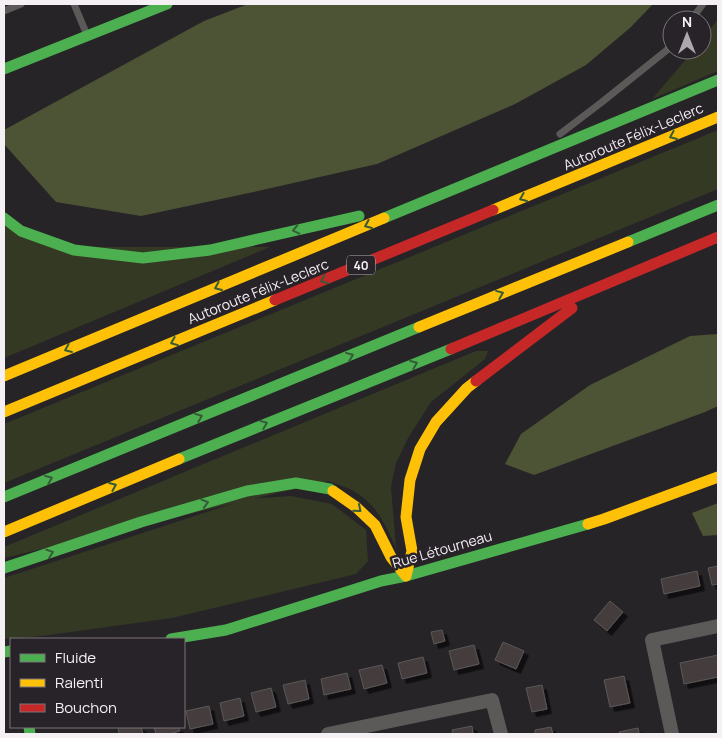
<svg xmlns="http://www.w3.org/2000/svg" width="722" height="738" viewBox="0 0 722 738" font-family="Manrope,sans-serif">
<style>
.green{fill:#343924}
.forest{fill:#4d5435}
.building{fill:#453e3c;stroke:#5a5758;filter:url(#shadow)}
.lines{fill:none;stroke-linecap:round;stroke-linejoin:round}
.lane{stroke:#5b5a59;stroke-width:7}
.street{stroke:#5b5a59;stroke-width:14}
.fast{stroke:#4caf50;stroke-width:11}
.slow{stroke:#ffc107;stroke-width:11}
.jam{stroke:#c62828;stroke-width:11}
.oneway{stroke:#365b39}
.labels{text-anchor:middle;dominant-baseline:central;stroke-width:5;stroke-linejoin:round;paint-order:stroke}
.shield{fill:#282329;stroke:#b7b2b7;stroke-width:1}
.shield-label{font-size:12px;font-weight:bold;fill:#f4f0f4}
.street-label{font-size:14px;fill:#f4f0f4;stroke:#282329}
</style>
<defs>
<filter id="shadow"><feDropShadow dx="4.5" dy="4.5" stdDeviation="0" flood-color="#0009"/></filter>
</defs>
<rect width="100%" height="100%" fill="#272428"/>
<!-- green -->
<path class="green" d="M718 19V71L652 99 694 50H702V39Z
M718 130V189L4 483V424Z
M4 223 51 247H270L4 358Z
M476 351H488L485 359 431 402 408 438 396 463 391 487 396 548C384 523 377 503 350 489 343 486 335 484 328 481L4 558V547Z
M291 496 332 504 366 530 368 561 356 574 172 618 42 636 4 639V578L247 499Z"/>
<!-- forest -->
<path class="forest" d="M248 4H653L631 27 586 65 515 104 377 164 258 191 141 216 56 202 4 144V130L204 21Z
M718 334V406L705 412 534 475 505 464 521 434 590 385 690 336Z
M718 503V535L703 536 692 513Z"/>
<!-- building -->
<path class="building" d="M718 566V584L712 585 708 568Z
M697 571 700 586 664 594 661 579Z
M610 601 623 612 607 631 594 620Z
M442 630 445 641 434 644 431 632Z
M503 642 524 651 516 669 495 660Z
M474 645 479 664 454 670 449 651Z
M718 655V677L684 684 680 663Z
M423 657 427 673 402 679 398 663Z
M382 665 387 683 364 689 359 670Z
M347 673 351 689 324 695 321 679Z
M624 676 630 703 610 707 604 680Z
M305 680 309 699 288 704 283 685Z
M542 685 547 709 532 712 526 688Z
M271 688 276 707 256 712 251 693Z
M240 698 244 716 224 721 220 703Z
M209 706 213 724 190 729 186 711Z
M472 726 473 734H453L452 730Z
M118 727H141L143 734H119Z
M154 727H178L180 731 169 734H156Z
M551 727 553 734H535V730Z
M638 728 639 734H620L619 732Z"/>
<g class="lines">
<!-- lane -->
<path class="lane" d="M74 4 87 35
M4 11 21 4
M691 20 703 4
M560 134 602 102 667 50 672 43"/>
<!-- street -->
<path class="street" d="M328 734 492 700 501 734
M672 734 652 640 718 626"/>
<!-- fast -->
<path class="fast" d="M4 69 167 4
M4 218 21 231 74 250 143 258 210 250 359 216
M384 218 718 80
M628 242 718 205
M179 459 451 349
M4 497 419 327
M4 568 141 522 247 491 296 483 330 489 333 491
M171 639 226 630 381 581 406 576 588 524
M4 652 11 651
M29 727 30 734"/>
<!-- slow -->
<path class="slow" d="M493 210 718 117
M419 327 628 242
M4 376 384 218
M4 412 275 300
M333 491 356 507 375 525 391 557 406 576
M588 524 604 519 718 477
M4 532 179 459
M406 576 412 551 406 517 410 480 420 449 436 422 467 388 476 381"/>
<!-- jam -->
<path class="jam" d="M275 300 493 210
M451 349 718 237
M476 381 572 308"/>
</g>
<!-- one-way arrows -->
<defs><path id="oneway-chevron" d="M-2-3.5L2.5 0L-2 3.5" fill="none" stroke-width="1.6" stroke-linecap="round" stroke-linejoin="round" transform="scale(1.25)"/></defs>
<g class="oneway">
<use href="#oneway-chevron" transform="translate(673 136) rotate(157)"/>
<use href="#oneway-chevron" transform="translate(523 198) rotate(157)"/>
<use href="#oneway-chevron" transform="translate(368 225) rotate(157)"/>
<use href="#oneway-chevron" transform="translate(296 230) rotate(167)"/>
<use href="#oneway-chevron" transform="translate(324 280) rotate(158)"/>
<use href="#oneway-chevron" transform="translate(218 287) rotate(157)"/>
<use href="#oneway-chevron" transform="translate(500 294) rotate(-22)"/>
<use href="#oneway-chevron" transform="translate(174 342) rotate(158)"/>
<use href="#oneway-chevron" transform="translate(68 349) rotate(157)"/>
<use href="#oneway-chevron" transform="translate(350 356) rotate(-22)"/>
<use href="#oneway-chevron" transform="translate(414 364) rotate(-22)"/>
<use href="#oneway-chevron" transform="translate(199 417) rotate(-22)"/>
<use href="#oneway-chevron" transform="translate(264 424) rotate(-22)"/>
<use href="#oneway-chevron" transform="translate(49 479) rotate(-22)"/>
<use href="#oneway-chevron" transform="translate(113 486) rotate(-23)"/>
<use href="#oneway-chevron" transform="translate(205 503) rotate(-16)"/>
<use href="#oneway-chevron" transform="translate(358 509) rotate(41)"/>
<use href="#oneway-chevron" transform="translate(50 553) rotate(-19)"/>
</g>
<g class="labels">
<!-- shield labels -->
<rect class="shield" x="347" y="255.5" width="28" height="19" rx="4"/>
<g class="shield-label">
<text x="361" y="265">40</text>
</g>
<!-- street labels -->
<g class="street-label">
<text transform="translate(633 136) rotate(-23)">Autoroute Félix-Leclerc</text>
<text transform="translate(258 291) rotate(-22)">Autoroute Félix-Leclerc</text>
<text transform="translate(442 549) rotate(-16)">Rue Létourneau</text>
</g>
</g>
<!-- border -->
<rect width="722" height="738" fill="none" stroke="#f4f0f4" stroke-width="10"/>
<!-- legend -->
<rect x="10" y="638" width="175" height="90" fill="#282329" stroke="#7a757a"/>
<rect x="20" y="654" width="25" height="8" fill="#4caf50" stroke="#7a757a"/>
<text x="55" y="663" font-size="15" fill="#f4f0f4">Fluide</text>
<rect x="20" y="679" width="25" height="8" fill="#ffc107" stroke="#7a757a"/>
<text x="55" y="688" font-size="15" fill="#f4f0f4">Ralenti</text>
<rect x="20" y="704" width="25" height="8" fill="#c62828" stroke="#7a757a"/>
<text x="55" y="713" font-size="15" fill="#f4f0f4">Bouchon</text>
<!-- north arrow -->
<g transform="translate(687 35)"><circle r="24" fill="#282329" stroke="#7a757a"/>
<path d="M0-4L9 19L0 12L-9 19Z" fill="#aca9ad"/>
<text y="-8" font-size="14" font-weight="bold" text-anchor="middle" fill="#f4f0f4">N</text>
</g>
</svg>
